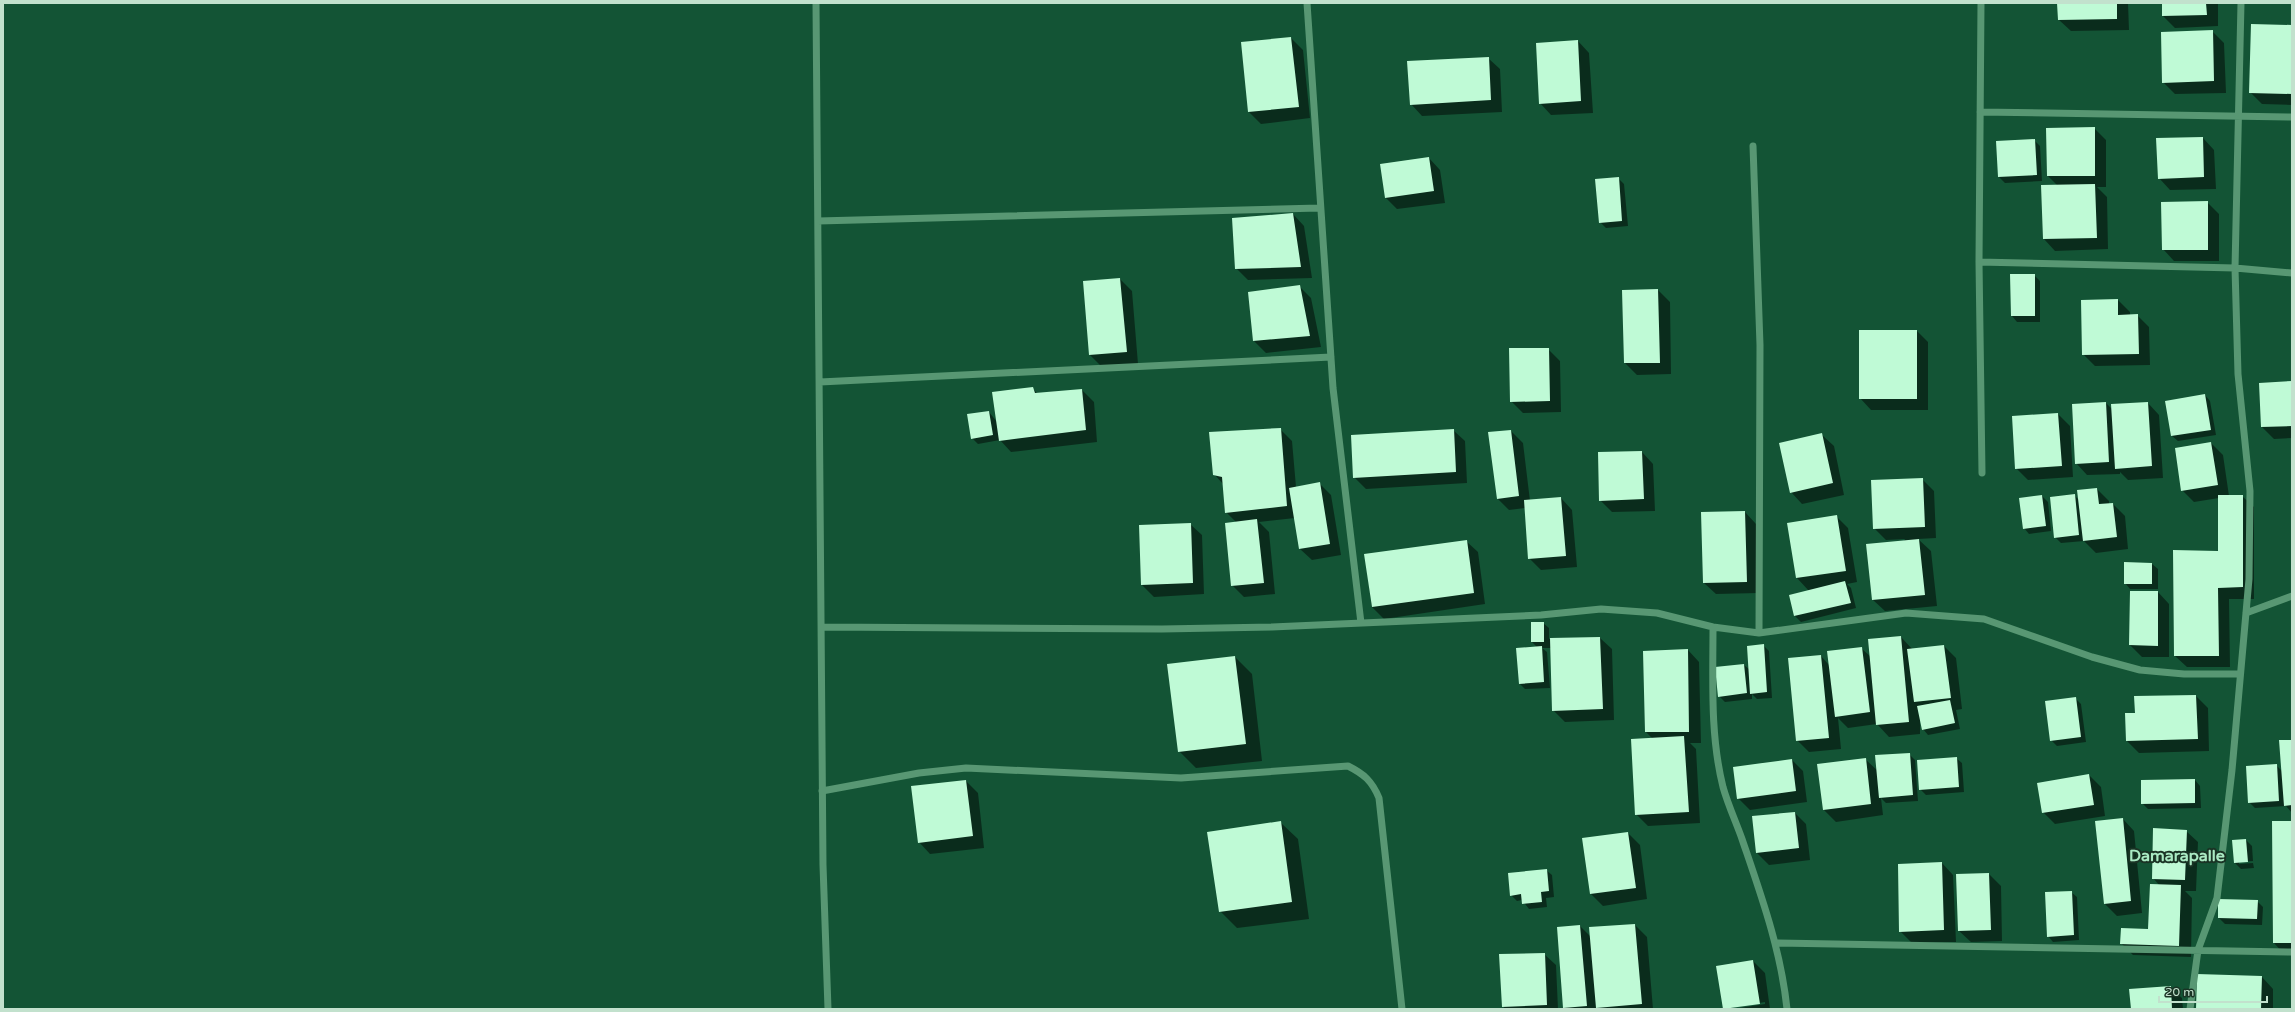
<svg xmlns="http://www.w3.org/2000/svg" width="2295" height="1012" viewBox="0 0 2295 1012" font-family="'Varela Round',sans-serif">
<style>
.shadow{fill:#0007}
.building{fill:#bffad6}
.lines{fill:none;stroke-linecap:round;stroke-linejoin:round}
.minor{stroke:#589773;stroke-width:7}
.labels{text-anchor:middle;dominant-baseline:central;stroke-width:4;stroke-linejoin:round;paint-order:stroke}
.quarter-label{font-size:16px;font-weight:bold;fill:#aaeac3;stroke:#1a3425}
</style>
<rect width="100%" height="100%" fill="#135435"/>
<!-- shadow -->
<path class="shadow" d="M2058 3H2128L2129 30 2071 31 2059 20Z
M2163 3H2218V26L2175 28 2163 16Z
M2292 26V105L2262 104 2250 92Z
M2212 31 2224 43 2226 93 2175 94 2163 82Z
M1291 38 1303 50 1310 118 1261 124 1249 112Z
M1578 41 1589 53 1593 113 1551 115 1540 103Z
M1488 58 1500 69 1502 112 1422 116 1411 104Z
M2094 128 2106 140V187H2097L2107 197 2108 249 2055 251 2044 239 2058 186 2048 176Z
M2203 138 2214 150 2216 189 2170 190 2159 178Z
M2034 140 2040 146 2042 181 2005 183 1999 177 1997 142Z
M1429 158 1440 170 1445 203 1397 209 1385 197Z
M1618 178 1624 184 1628 226 1606 228 1600 222Z
M2207 202 2219 214V261H2174L2163 249Z
M1293 214 1304 226 1312 278 1248 280 1236 268Z
M2034 275 2040 281V322H2017L2012 316Z
M1120 279 1132 291 1138 364 1102 367 1090 355 1084 282Z
M1299 286 1311 298 1321 347 1266 353 1254 341Z
M1658 290 1670 302 1671 374 1637 375 1625 363Z
M2118 300 2130 312V316L2137 315 2149 327 2150 365 2095 366 2083 354Z
M1917 331 1928 342V410H1871L1860 398Z
M1548 349 1560 361 1561 412 1523 413 1511 401Z
M2292 382V438L2274 439 2262 427 2260 384Z
M1032 388 1038 394 1082 390 1094 402 1097 442 1011 452 1000 440 978 444 972 438 989 412 997 422Z
M2205 395 2210 401 2216 435 2178 441 2172 436Z
M2106 403 2113 410 2148 403 2159 415 2163 478 2128 480 2120 472V474L2087 475 2076 463Z
M2058 414 2070 426 2073 477 2028 480 2016 468Z
M1280 429 1292 441 1296 487 1319 483 1331 495 1341 555 1312 560 1300 549 1295 518 1259 522 1269 532 1275 594 1244 597 1232 585 1236 522 1226 512 1223 484 1214 474Z
M1453 430 1465 441 1467 483 1366 489 1354 477Z
M1511 431 1523 443 1530 501 1561 498 1572 510 1577 567 1541 570 1529 558 1525 508 1509 510 1498 499Z
M1822 435 1834 446 1844 495 1802 504 1791 492Z
M2211 443 2223 455 2229 496H2242L2254 507V599H2229L2230 667H2187L2175 656 2219 552V498L2194 502 2182 490Z
M1642 452 1653 464 1655 511 1612 512 1600 500Z
M1922 479 1934 491 1936 538 1918 539 1931 551 1937 606 1885 611 1873 600 1905 539 1886 540 1874 528Z
M2097 489 2109 501V504H2113L2125 516 2128 549 2096 553 2084 541 2061 543 2055 537 2074 495 2080 501Z
M2042 496 2048 502 2051 531 2029 534 2024 528Z
M1745 512 1756 524 1759 593 1716 594 1704 583Z
M1836 516 1848 528 1857 582 1847 584 1851 588 1856 608 1801 622 1795 616 1790 595 1809 591 1797 578 1788 524Z
M1190 524 1202 535 1204 594 1154 597 1142 585Z
M1466 541 1478 552 1485 604 1384 619 1372 607 1365 555Z
M2152 564 2158 569V589H2130L2125 583Z
M2158 592 2169 604V657H2142L2130 645Z
M1543 623 1549 628V639L1600 638 1612 649 1614 720 1565 722 1553 710 1551 648H1542L1547 652 1550 688 1525 689 1520 684 1537 647 1532 642Z
M1901 637 1913 650 1944 646 1956 658 1962 709 1956 710 1960 729 1928 735 1923 729 1920 715V734L1889 737 1877 724 1848 728 1838 718 1841 749 1809 752 1797 740 1821 656 1829 665 1861 648 1871 657Z
M1763 645 1769 651 1772 698 1757 699 1752 694V699L1725 702 1719 696 1744 665 1750 670Z
M1688 650 1699 662 1701 743H1690L1696 749 1700 823 1648 826 1636 814 1653 739 1646 732Z
M1235 657 1252 674 1262 761 1196 768 1179 751Z
M2196 696 2208 708 2209 751 2139 753 2127 741 2136 714Z
M2075 698 2081 704 2086 742 2057 746 2051 740Z
M2292 741V813L2286 806 2255 808 2249 802 2276 765 2282 771Z
M1909 754 1915 760 1918 801 1886 803 1881 798 1883 815 1836 822 1824 810 1865 759 1878 771Z
M1956 758 1962 763 1964 792 1926 795 1920 789Z
M1792 760 1803 771 1807 802 1750 810 1738 798Z
M2089 775 2101 787 2105 816 2055 824 2043 812Z
M2195 780 2200 786 2201 808 2148 809 2142 803Z
M966 781 978 793 984 848 930 854 919 842Z
M1795 813 1806 824 1810 860 1769 865 1757 853Z
M2123 819 2134 831 2142 913 2117 916 2105 904 2097 822Z
M1280 822 1298 839 1309 919 1237 928 1220 911Z
M2292 822V955H2285L2274 943Z
M2186 831 2198 842 2196 891H2185L2192 898 2191 957 2133 955 2121 943 2149 930 2160 886 2153 878Z
M1628 833 1640 845 1647 899 1603 906 1591 894 1583 839Z
M2246 840 2252 846 2253 861 2239 862V864L2253 863 2254 868 2241 869 2235 863Z
M1942 863 1953 875 1956 942 1912 943 1900 931Z
M1546 870 1552 875 1554 897 1546 898 1547 907 1529 909 1522 900 1517 901 1511 895Z
M1989 874 2001 886 2002 941 1971 942 1959 931Z
M2071 892 2077 897 2079 940 2053 942 2048 936Z
M2257 901 2263 907 2262 925 2225 924 2219 918Z
M1635 925 1647 937 1653 1009H1599L1597 1007V1009H1566L1564 1007 1580 926 1591 937Z
M1544 954 1556 965 1558 1009H1505L1503 1006Z
M1753 961 1765 973 1770 1009H1733L1765 1004V1002L1724 1009 1717 967Z
M2262 977 2273 989V1009H2197Z
M2170 987 2182 998 2183 1009H2132Z"/>
<!-- building -->
<path class="building" d="M2057 3H2117V19L2058 20Z
M2162 3H2206L2207 15 2162 16Z
M2251 24 2292 25V94L2249 93Z
M2213 30 2214 81 2162 83 2161 32Z
M1291 37 1299 107 1248 112 1241 42Z
M1578 40 1581 101 1539 104 1536 43Z
M1489 57 1491 100 1410 105 1407 61Z
M2095 127V176H2047L2046 128Z
M2203 137 2204 177 2158 179 2156 138Z
M2035 139 2037 175 1998 177 1996 141Z
M1429 157 1434 191 1385 198 1380 164Z
M1619 177 1622 221 1599 223 1595 179Z
M2095 184 2097 238 2043 239 2041 185Z
M2208 201V250H2162L2161 202Z
M1293 213 1301 267 1235 269 1232 218Z
M2010 274H2035V316H2011Z
M1120 278 1127 352 1089 355 1083 281Z
M1300 285 1310 336 1253 341 1248 292Z
M1658 289 1660 363H1624L1622 290Z
M2118 299V315L2138 314 2139 354 2082 355 2081 300Z
M1859 330H1917V399H1859Z
M1509 348H1549L1550 401 1510 402Z
M2292 381V426L2261 427 2259 383Z
M1033 387 1035 393 1082 389 1086 430 999 441 992 392Z
M2205 394 2211 430 2171 436 2165 401Z
M2106 402 2109 462 2075 464 2072 404Z
M2148 402 2152 466 2115 469 2111 404Z
M989 411 993 435 971 439 967 414Z
M2058 413 2062 466 2015 469 2012 416Z
M1281 428 1287 506 1225 513 1222 477 1213 475 1209 432Z
M1454 429 1456 472 1353 478 1351 435Z
M1511 430 1519 496 1497 499 1488 432Z
M1822 433 1833 483 1790 493 1779 443Z
M2211 442 2218 485 2181 491 2175 448Z
M1642 451 1644 499 1599 501 1598 452Z
M1923 478 1925 527 1873 529 1871 480Z
M1320 482 1330 544 1299 549 1289 488Z
M2097 488 2099 504 2113 503 2117 537 2083 541 2077 490Z
M2075 494 2079 535 2054 538 2050 497Z
M2042 495 2046 526 2023 529 2019 498Z
M2218 495H2243V587L2218 588 2219 656H2174L2173 550 2218 551Z
M1561 497 1566 556 1528 559 1524 500Z
M1745 511 1747 582 1703 583 1701 512Z
M1837 515 1846 571 1796 578 1787 523Z
M1257 519 1264 583 1231 586 1225 523Z
M1191 523 1193 583 1141 585 1139 525Z
M1919 539 1925 595 1872 600 1866 544Z
M1467 540 1474 593 1372 607 1364 554Z
M2124 562 2152 563V584H2124Z
M1845 581 1851 603 1794 616 1789 595Z
M2130 591H2158V646L2129 645Z
M1531 622H1544V642H1531Z
M1901 636 1909 722 1876 725 1868 639Z
M1600 637 1603 709 1552 711 1550 638Z
M1764 644 1767 692 1750 694 1747 646Z
M1944 645 1951 698 1914 702 1907 649Z
M1542 646 1544 682 1519 684 1516 648Z
M1862 647 1870 712 1835 717 1827 651Z
M1688 649 1689 732H1645L1643 651Z
M1821 655 1829 738 1796 741 1788 658Z
M1235 656 1246 744 1178 752 1167 664Z
M1744 664 1747 693 1718 697 1715 667Z
M2196 695 2198 739 2126 741 2125 713H2135L2134 696Z
M2076 697 2081 737 2050 741 2045 701Z
M1950 700 1955 723 1922 730 1917 706Z
M1684 736 1689 812 1635 815 1631 739Z
M2279 740H2292V805L2284 806Z
M1910 753 1913 795 1879 798 1875 755Z
M1957 757 1959 787 1919 790 1917 760Z
M1866 758 1871 804 1823 810 1817 764Z
M1792 759 1796 791 1737 799 1733 767Z
M2277 764 2279 801 2248 803 2246 766Z
M2089 774 2094 805 2042 813 2037 783Z
M2195 779V803L2141 804V780Z
M966 780 973 836 918 843 911 786Z
M1795 812 1799 848 1756 853 1752 816Z
M2123 818 2131 901 2104 904 2095 821Z
M1281 821 1292 902 1219 912 1207 832Z
M2272 821H2292V943H2273Z
M2153 828 2187 830 2185 880 2152 879Z
M1628 832 1636 888 1590 894 1582 838Z
M2246 839 2248 862 2234 863 2232 840Z
M1942 862 1944 930 1899 932 1898 864Z
M1547 869 1549 891 1541 892 1542 902 1522 904 1521 894 1510 896 1508 873Z
M1989 873 1991 930 1958 931 1956 874Z
M2150 884 2181 885 2179 946 2120 944 2121 928 2148 929Z
M2072 891 2074 935 2047 937 2045 892Z
M2218 899 2258 900 2257 919 2218 918Z
M1635 924 1642 1004 1596 1008 1589 927Z
M1580 925 1587 1006 1563 1008 1557 927Z
M1545 953 1547 1005 1502 1007 1499 954Z
M1753 960 1760 1004 1723 1009 1716 966Z
M2197 974 2262 976 2261 1009H2196Z
M2171 986 2172 1009H2131L2129 989Z"/>
<g class="lines">
<!-- minor -->
<path class="minor" d="M816 3 823 865 828 1009
M1307 3 1333 388 1361 623
M1981 3 1979 262 1982 473
M1980 112 2292 117
M1753 146 1760 345 1759 633
M818 221 1319 208
M1979 262 2235 268 2292 273
M820 382 1331 357
M2246 613 2292 596
M822 627 1162 629 1272 627 1541 615 1601 609 1657 613 1713 627 1759 633 1906 613 1984 619 2092 657 2140 670 2184 674H2240
M1713 627C1713 681 1710 735 1723 787 1728 805 1736 822 1742 839 1761 895 1781 950 1787 1009
M822 791 919 773 966 768 1181 778 1348 766C1364 774 1372 781 1379 798L1402 1009
M1776 943 2292 952
M2190 1009 2198 950 2217 898 2232 770 2249 579 2250 491 2238 374 2235 268 2241 3"/>
</g>
<g class="labels">
<!-- quarter labels -->
<g class="quarter-label">
<text x="2177" y="856">Damarapalle</text>
</g>
</g>
<!-- border -->
<rect width="2295" height="1012" fill="none" stroke="#c2e1cd" stroke-width="8"/>
<!-- scale -->
<path d="M2159 996v6h108v-6" fill="none" stroke="#c2e1cd" stroke-width="2"/>
<text x="2165" y="996" font-size="12" fill="#c2e1cd" stroke="#1a3425" stroke-width="3" paint-order="stroke">20 m</text>
</svg>
